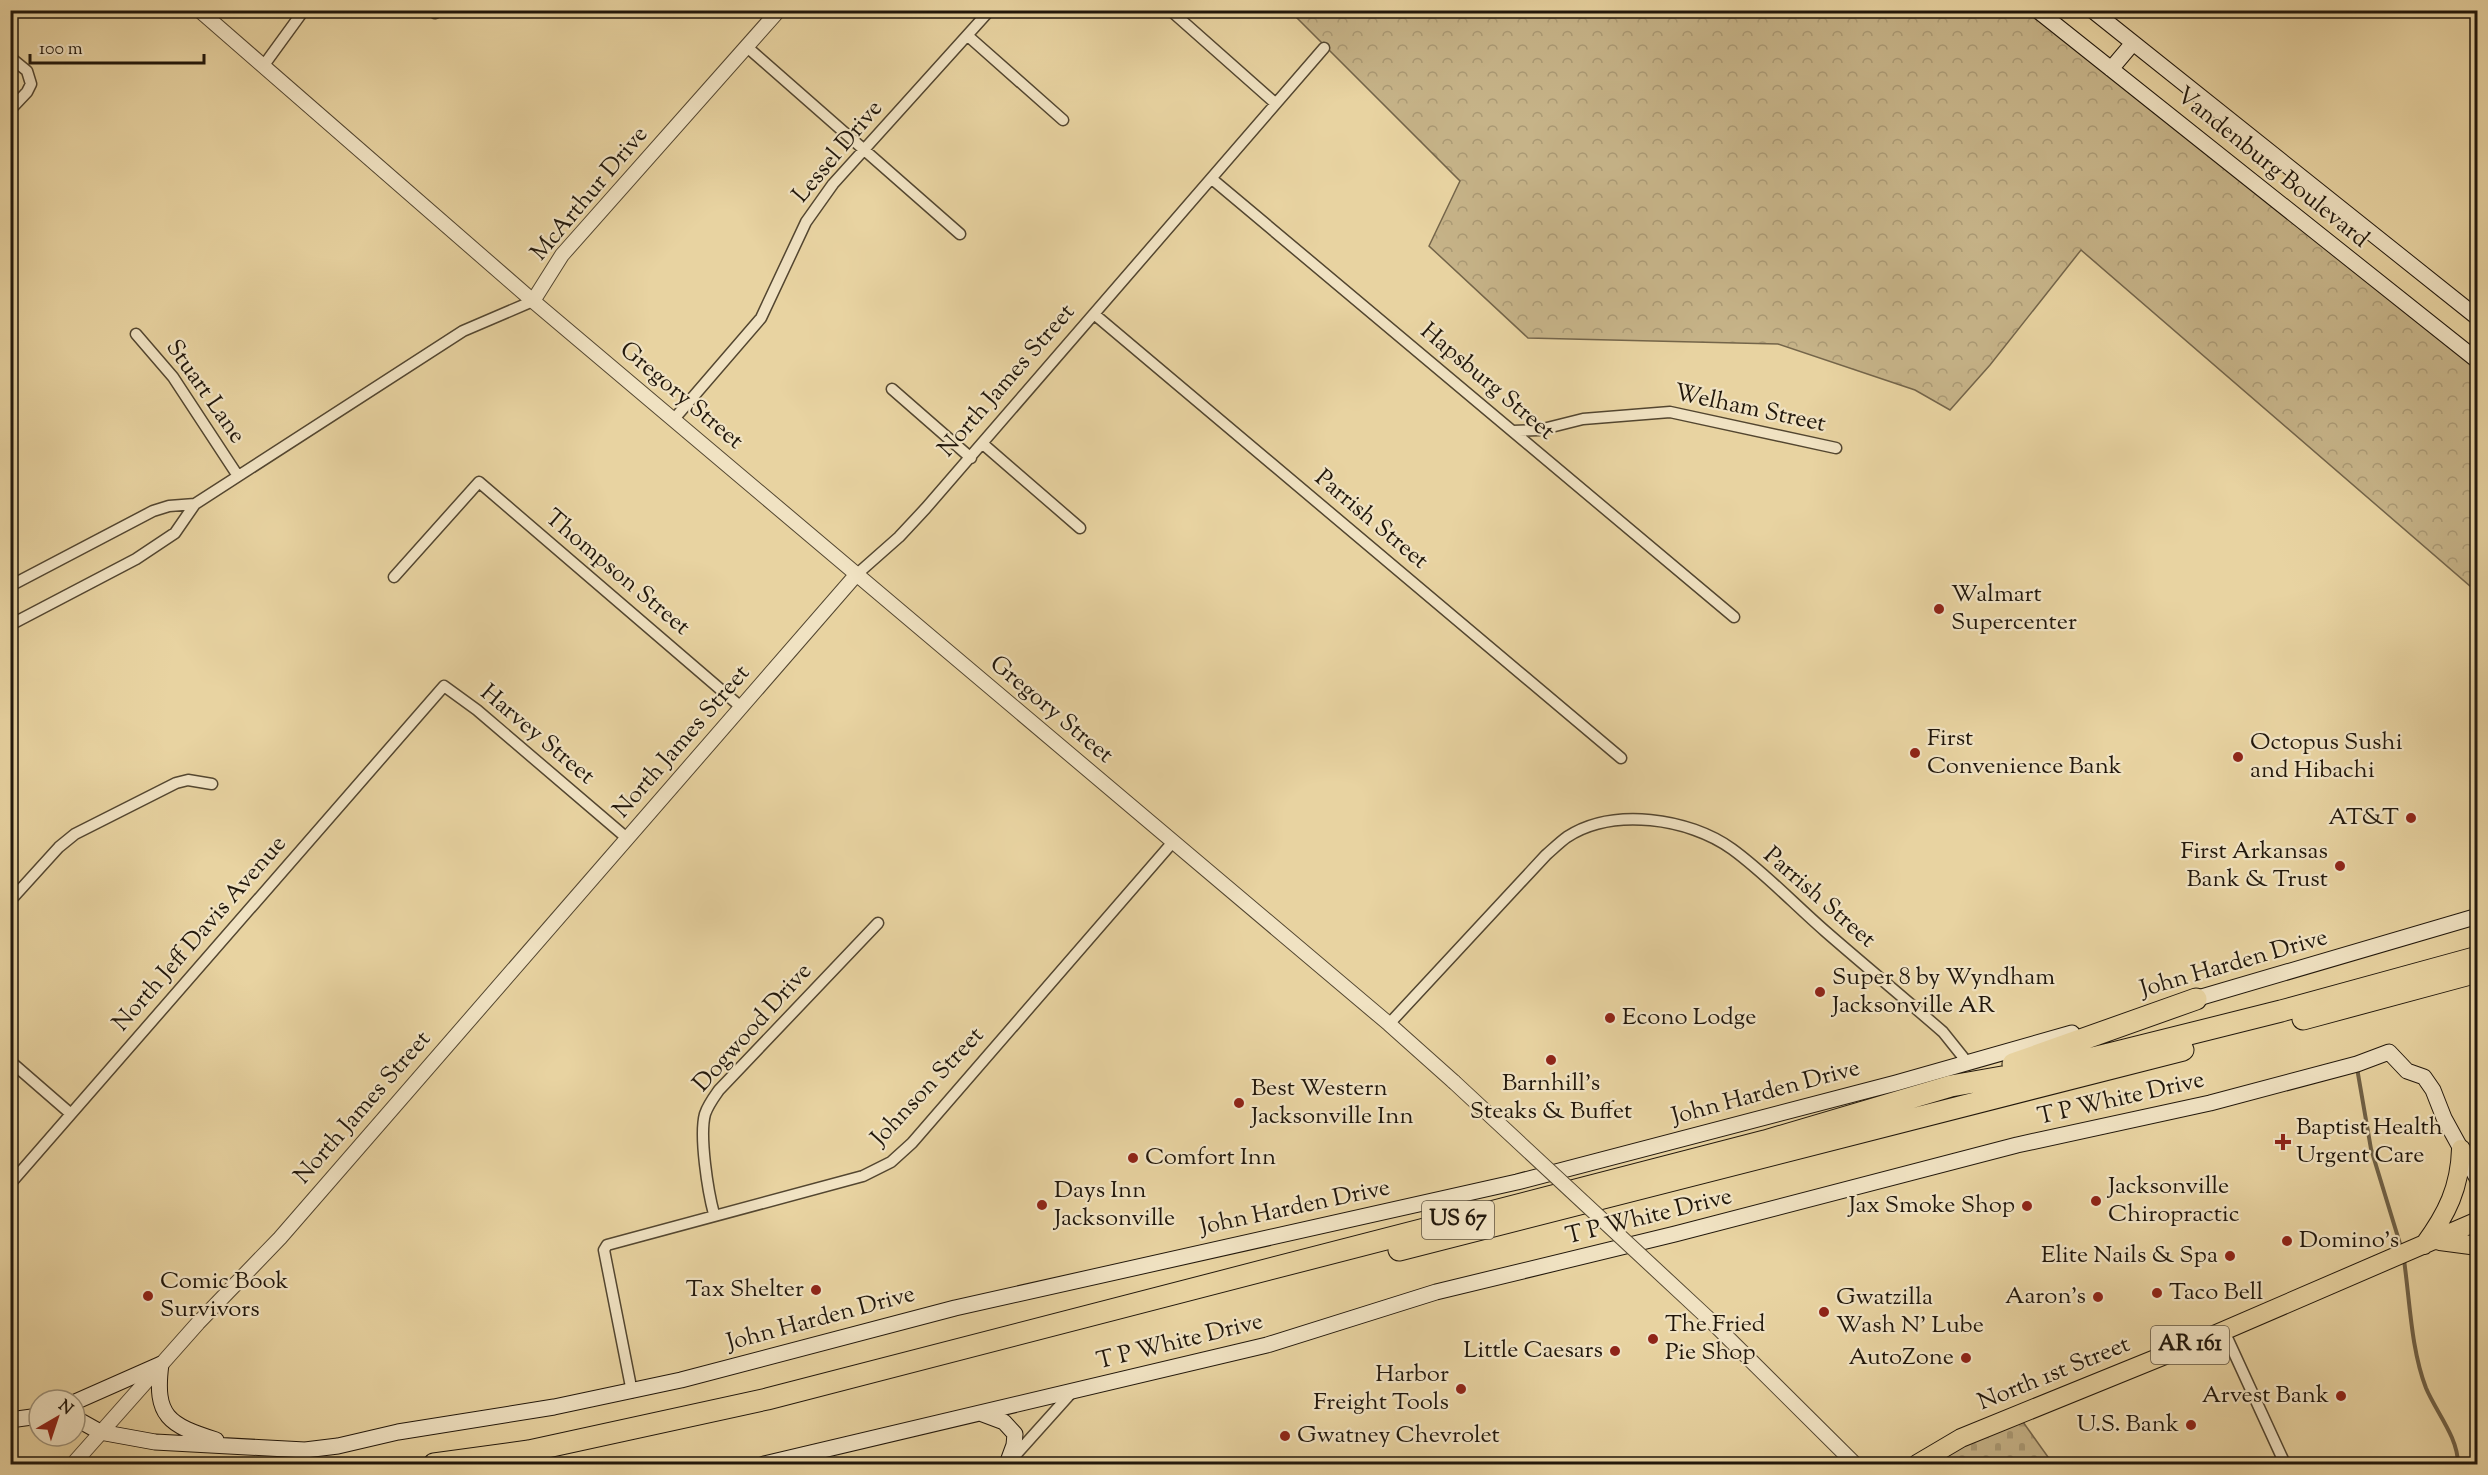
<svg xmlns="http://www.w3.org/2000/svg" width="2488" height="1475" viewBox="0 0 2488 1475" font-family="'Sorts Mill Goudy',serif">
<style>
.forest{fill:url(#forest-crowns);stroke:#74654a;stroke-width:1.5}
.cemetery{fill:url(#cemetery-stones);stroke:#74654a;stroke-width:1.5}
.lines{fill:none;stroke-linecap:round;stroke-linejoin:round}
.stream{stroke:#706146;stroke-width:4}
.minor-casing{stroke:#534630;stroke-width:13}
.tertiary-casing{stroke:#534630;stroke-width:16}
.secondary-casing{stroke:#21170b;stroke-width:17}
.primary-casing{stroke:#21170b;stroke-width:20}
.motorway-casing{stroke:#21170b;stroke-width:23}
.minor{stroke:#f0e2c2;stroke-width:10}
.tertiary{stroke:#f0e2c2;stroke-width:14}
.secondary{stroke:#f0e2c2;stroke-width:15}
.primary{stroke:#e8d3a1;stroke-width:18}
.motorway{stroke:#e8d3a1;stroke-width:21}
.tertiary-bridge-casing{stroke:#534630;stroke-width:16;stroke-linecap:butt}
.tertiary-bridge{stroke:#f0e2c2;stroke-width:14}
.poi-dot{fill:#8f2418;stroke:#f0e2c2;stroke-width:2}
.labels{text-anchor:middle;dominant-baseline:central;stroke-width:4.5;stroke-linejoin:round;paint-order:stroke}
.shield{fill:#f0e2c2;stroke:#5f5442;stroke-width:1.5}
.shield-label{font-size:22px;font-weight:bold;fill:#21170b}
.street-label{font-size:24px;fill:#21170b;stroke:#f0e2c2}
.poi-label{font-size:24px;fill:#21170b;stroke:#f0e2c2;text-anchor:start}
</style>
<defs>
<pattern id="forest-crowns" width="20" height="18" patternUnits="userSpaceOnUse" patternTransform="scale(1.5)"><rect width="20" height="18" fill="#c6b388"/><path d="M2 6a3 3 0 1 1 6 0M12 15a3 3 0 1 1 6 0" fill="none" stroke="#aa9974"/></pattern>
<pattern id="cemetery-stones" width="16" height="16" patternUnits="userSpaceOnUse" patternTransform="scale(1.5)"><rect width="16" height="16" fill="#c6b388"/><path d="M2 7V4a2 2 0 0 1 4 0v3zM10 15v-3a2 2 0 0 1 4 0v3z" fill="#aa9974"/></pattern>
</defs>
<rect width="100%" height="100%" fill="#e8d3a1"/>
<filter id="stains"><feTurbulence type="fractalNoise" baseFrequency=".00333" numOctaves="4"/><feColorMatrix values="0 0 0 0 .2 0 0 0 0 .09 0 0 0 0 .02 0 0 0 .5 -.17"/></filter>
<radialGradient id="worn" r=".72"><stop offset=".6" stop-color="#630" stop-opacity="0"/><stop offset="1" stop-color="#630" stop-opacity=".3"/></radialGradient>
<!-- forest -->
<path class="forest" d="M1290 11H2038L2477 361V592L2081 250 1990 365 1950 410 1915 390 1778 344 1528 338 1429 246 1460 181Z"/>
<!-- cemetery -->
<path class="cemetery" d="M2018 1415 2053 1464H1917Z"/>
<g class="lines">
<!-- stream -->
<path class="stream" d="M2357 1068 2371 1149 2401 1247
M2404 1260C2410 1302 2411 1349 2426 1388 2436 1412 2458 1437 2458 1464"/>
<defs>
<path id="minor" d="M431 10 435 13
M1170 10 1275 103
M968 36 1063 120
M747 47 960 234
M10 57 27 71 31 84 27 92 10 110
M264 65 304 10
M1212 179 1734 617
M1094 314 1621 758
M136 334 173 377 238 476
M892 389 971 458
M674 419 761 318 806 222 833 184 990 10
M1513 431 1539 430 1583 419 1670 412 1836 448
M983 444 1080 528
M856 575 899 537 926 508 1324 48
M394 577 479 482 741 707
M10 586 153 511 169 506 195 504
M10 625 136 559 175 533 195 504 463 331 533 301
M10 901 59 847 75 834 176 783 188 780 212 784
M1389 1024 1546 855C1553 849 1560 842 1567 837 1613 807 1689 818 1732 849 1765 873 1794 904 1825 931 1864 965 1904 998 1943 1032L1967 1062
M10 1061 71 1114
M10 1184 444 686 477 710 628 839
M714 1214C708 1192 699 1136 705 1114 708 1105 714 1097 719 1090L878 923
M2224 1331 2285 1464
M632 1392 604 1250 607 1245 863 1176 891 1162 912 1143 1172 843
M1011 1460 1073 1391"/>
<path id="tertiary" d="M199 10 533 301 1389 1024 1454 1082
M533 301 562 255 779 10
M1709 1319 1855 1464
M73 1464 198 1323 280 1238 856 575"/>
<path id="secondary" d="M2037 10 2478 361
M2092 10 2478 318
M2111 69 2133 43
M2188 1001 2478 916
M161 1364C154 1417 169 1425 216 1440
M75 1402 161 1364
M980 1413 1004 1422 1015 1434 1014 1445 1007 1464
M75 1418 100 1432 155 1442 305 1450 338 1446 398 1432 554 1407 681 1380 955 1308 1517 1182 1896 1083 2072 1033
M10 1420 39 1416
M764 1464 1267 1345 1436 1292 1675 1234 2017 1145 2210 1103 2357 1064 2389 1052 2407 1071 2424 1077 2433 1090 2444 1118 2478 1180"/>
<path id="primary" d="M2440 1241 2478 1246
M2424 1245C2447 1214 2460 1187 2461 1149
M1917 1464 1961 1438 2207 1338 2478 1221"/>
<path id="motorway" d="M2303 1019 2470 974
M2013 1064 2196 999
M1399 1250 2183 1050
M434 1464 529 1451 767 1399 1765 1141 1951 1086 2053 1068 2281 1011 2478 957"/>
</defs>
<!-- minor casing -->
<use href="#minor" class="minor-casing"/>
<!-- tertiary casing -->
<use href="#tertiary" class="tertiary-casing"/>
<!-- secondary casing -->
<use href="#secondary" class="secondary-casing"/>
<!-- primary casing -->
<use href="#primary" class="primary-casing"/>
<!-- motorway casing -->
<use href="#motorway" class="motorway-casing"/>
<!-- minor -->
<use href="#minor" class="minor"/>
<!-- tertiary -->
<use href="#tertiary" class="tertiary"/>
<!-- secondary -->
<use href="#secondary" class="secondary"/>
<!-- primary -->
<use href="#primary" class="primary"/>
<!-- motorway -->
<use href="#motorway" class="motorway"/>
<defs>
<path id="tertiary-bridge" d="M1454 1082 1709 1319"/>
</defs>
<!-- tertiary-bridge casing -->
<use href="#tertiary-bridge" class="tertiary-bridge-casing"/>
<!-- tertiary-bridge -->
<use href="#tertiary-bridge" class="tertiary-bridge"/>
</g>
<!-- markers -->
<g class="poi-dot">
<circle cx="1939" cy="609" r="6"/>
<circle cx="1915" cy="753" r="6"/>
<circle cx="2238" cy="757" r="6"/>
<circle cx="2411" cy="818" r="6"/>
<circle cx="2340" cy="866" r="6"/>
<circle cx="1820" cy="992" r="6"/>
<circle cx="1610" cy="1018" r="6"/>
<circle cx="1551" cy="1060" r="6"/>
<circle cx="1239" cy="1103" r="6"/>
<path d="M2280 1133h6v6h6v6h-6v6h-6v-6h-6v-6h6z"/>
<circle cx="1133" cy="1158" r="6"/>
<circle cx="2096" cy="1201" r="6"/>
<circle cx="1042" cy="1205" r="6"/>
<circle cx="2027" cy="1206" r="6"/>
<circle cx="2287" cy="1241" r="6"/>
<circle cx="2230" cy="1256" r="6"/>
<circle cx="816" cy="1290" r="6"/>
<circle cx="2157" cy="1293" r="6"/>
<circle cx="148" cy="1296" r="6"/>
<circle cx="2098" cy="1297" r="6"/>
<circle cx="1824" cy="1312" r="6"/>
<circle cx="1653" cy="1339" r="6"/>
<circle cx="1615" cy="1351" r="6"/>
<circle cx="1966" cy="1358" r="6"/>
<circle cx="1461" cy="1389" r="6"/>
<circle cx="2341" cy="1396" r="6"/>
<circle cx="2191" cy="1425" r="6"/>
<circle cx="1285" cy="1436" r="6"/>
</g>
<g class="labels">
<!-- shield labels -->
<g class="shield">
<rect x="1422" y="1201" width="72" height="38" rx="4.5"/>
<rect x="2151" y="1326" width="78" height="38" rx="4.5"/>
</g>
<g class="shield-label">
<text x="1458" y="1220">US 67</text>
<text x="2190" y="1345">AR 161</text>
</g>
<!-- street labels -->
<g class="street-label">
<text transform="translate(838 152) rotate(-50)">Lessel Drive</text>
<text transform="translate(2272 168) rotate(39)">Vandenburg Boulevard</text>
<text transform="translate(590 194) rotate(-50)">McArthur Drive</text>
<text transform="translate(1007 381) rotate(-49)">North James Street</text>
<text transform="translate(1487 382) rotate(40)">Hapsburg Street</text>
<text transform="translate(205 392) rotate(55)">Stuart Lane</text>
<text transform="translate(681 396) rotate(40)">Gregory Street</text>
<text transform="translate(1750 409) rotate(12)">Welham Street</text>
<text transform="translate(1371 520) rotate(40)">Parrish Street</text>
<text transform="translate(617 573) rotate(40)">Thompson Street</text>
<text transform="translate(1051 710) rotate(40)">Gregory Street</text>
<text transform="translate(537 735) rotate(40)">Harvey Street</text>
<text transform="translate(682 742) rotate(-49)">North James Street</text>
<text transform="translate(1819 898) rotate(41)">Parrish Street</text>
<text transform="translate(200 934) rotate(-49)">North Jeff Davis Avenue</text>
<text transform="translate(2234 964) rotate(-16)">John Harden Drive</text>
<text transform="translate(753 1028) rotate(-48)">Dogwood Drive</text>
<text transform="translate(928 1087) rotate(-47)">Johnson Street</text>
<text transform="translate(1766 1093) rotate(-15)">John Harden Drive</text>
<text transform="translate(2121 1099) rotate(-13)">T P White Drive</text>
<text transform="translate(363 1108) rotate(-49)">North James Street</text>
<text transform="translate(1295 1208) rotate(-12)">John Harden Drive</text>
<text transform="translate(1649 1217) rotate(-14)">T P White Drive</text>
<text transform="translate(821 1319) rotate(-15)">John Harden Drive</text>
<text transform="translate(1180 1342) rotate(-14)">T P White Drive</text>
<text transform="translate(2054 1374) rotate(-22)">North 1st Street</text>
</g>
<!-- poi labels -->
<g class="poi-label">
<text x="1951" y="595">Walmart<tspan x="1951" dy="28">Supercenter</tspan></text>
<text x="1927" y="739">First<tspan x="1927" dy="28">Convenience Bank</tspan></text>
<text x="2250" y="743">Octopus Sushi<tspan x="2250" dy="28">and Hibachi</tspan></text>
<text x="2399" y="818" text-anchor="end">AT&amp;T</text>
<text x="2328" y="852" text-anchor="end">First Arkansas<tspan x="2328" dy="28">Bank &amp; Trust</tspan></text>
<text x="1832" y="978">Super 8 by Wyndham<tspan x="1832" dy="28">Jacksonville AR</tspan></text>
<text x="1622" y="1018">Econo Lodge</text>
<text x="1551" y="1084" text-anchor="middle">Barnhill's<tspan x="1551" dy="28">Steaks &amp; Buffet</tspan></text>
<text x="1251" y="1089">Best Western<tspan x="1251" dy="28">Jacksonville Inn</tspan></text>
<text x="2296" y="1128">Baptist Health<tspan x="2296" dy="28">Urgent Care</tspan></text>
<text x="1145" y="1158">Comfort Inn</text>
<text x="2108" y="1187">Jacksonville<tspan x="2108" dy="28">Chiropractic</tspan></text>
<text x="1054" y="1191">Days Inn<tspan x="1054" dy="28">Jacksonville</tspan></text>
<text x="2015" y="1206" text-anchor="end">Jax Smoke Shop</text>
<text x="2299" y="1241">Domino's</text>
<text x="2218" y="1256" text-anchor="end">Elite Nails &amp; Spa</text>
<text x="160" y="1282">Comic Book<tspan x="160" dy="28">Survivors</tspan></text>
<text x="804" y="1290" text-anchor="end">Tax Shelter</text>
<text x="2169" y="1293">Taco Bell</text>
<text x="2086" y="1297" text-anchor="end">Aaron's</text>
<text x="1836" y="1298">Gwatzilla<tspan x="1836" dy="28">Wash N' Lube</tspan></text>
<text x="1665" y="1325">The Fried<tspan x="1665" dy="28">Pie Shop</tspan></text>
<text x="1603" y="1351" text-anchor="end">Little Caesars</text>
<text x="1954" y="1358" text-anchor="end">AutoZone</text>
<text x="1449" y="1375" text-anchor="end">Harbor<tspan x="1449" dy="28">Freight Tools</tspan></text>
<text x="2329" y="1396" text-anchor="end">Arvest Bank</text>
<text x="2179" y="1425" text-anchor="end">U.S. Bank</text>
<text x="1297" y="1436">Gwatney Chevrolet</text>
</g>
</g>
<!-- margin -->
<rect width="2488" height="1475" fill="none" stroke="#e8d3a1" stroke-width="36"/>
<rect x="12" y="12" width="2464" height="1451" fill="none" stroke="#21170b" stroke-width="3"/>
<rect x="18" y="18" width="2452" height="1439" fill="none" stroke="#21170b" stroke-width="1.5"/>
<!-- north arrow -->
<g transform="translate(57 1418) rotate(39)"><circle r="28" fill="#f0e2c2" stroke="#9d9179" stroke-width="1.5"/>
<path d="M0-4.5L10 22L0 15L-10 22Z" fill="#8f2418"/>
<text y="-9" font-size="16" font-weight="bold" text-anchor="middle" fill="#21170b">N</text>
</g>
<!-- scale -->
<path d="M30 54v9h174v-9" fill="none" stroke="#21170b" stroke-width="3"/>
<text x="39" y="54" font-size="18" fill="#21170b" stroke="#f0e2c2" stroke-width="4.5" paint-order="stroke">100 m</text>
<rect width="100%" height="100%" filter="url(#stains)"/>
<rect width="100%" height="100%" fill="url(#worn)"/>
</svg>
